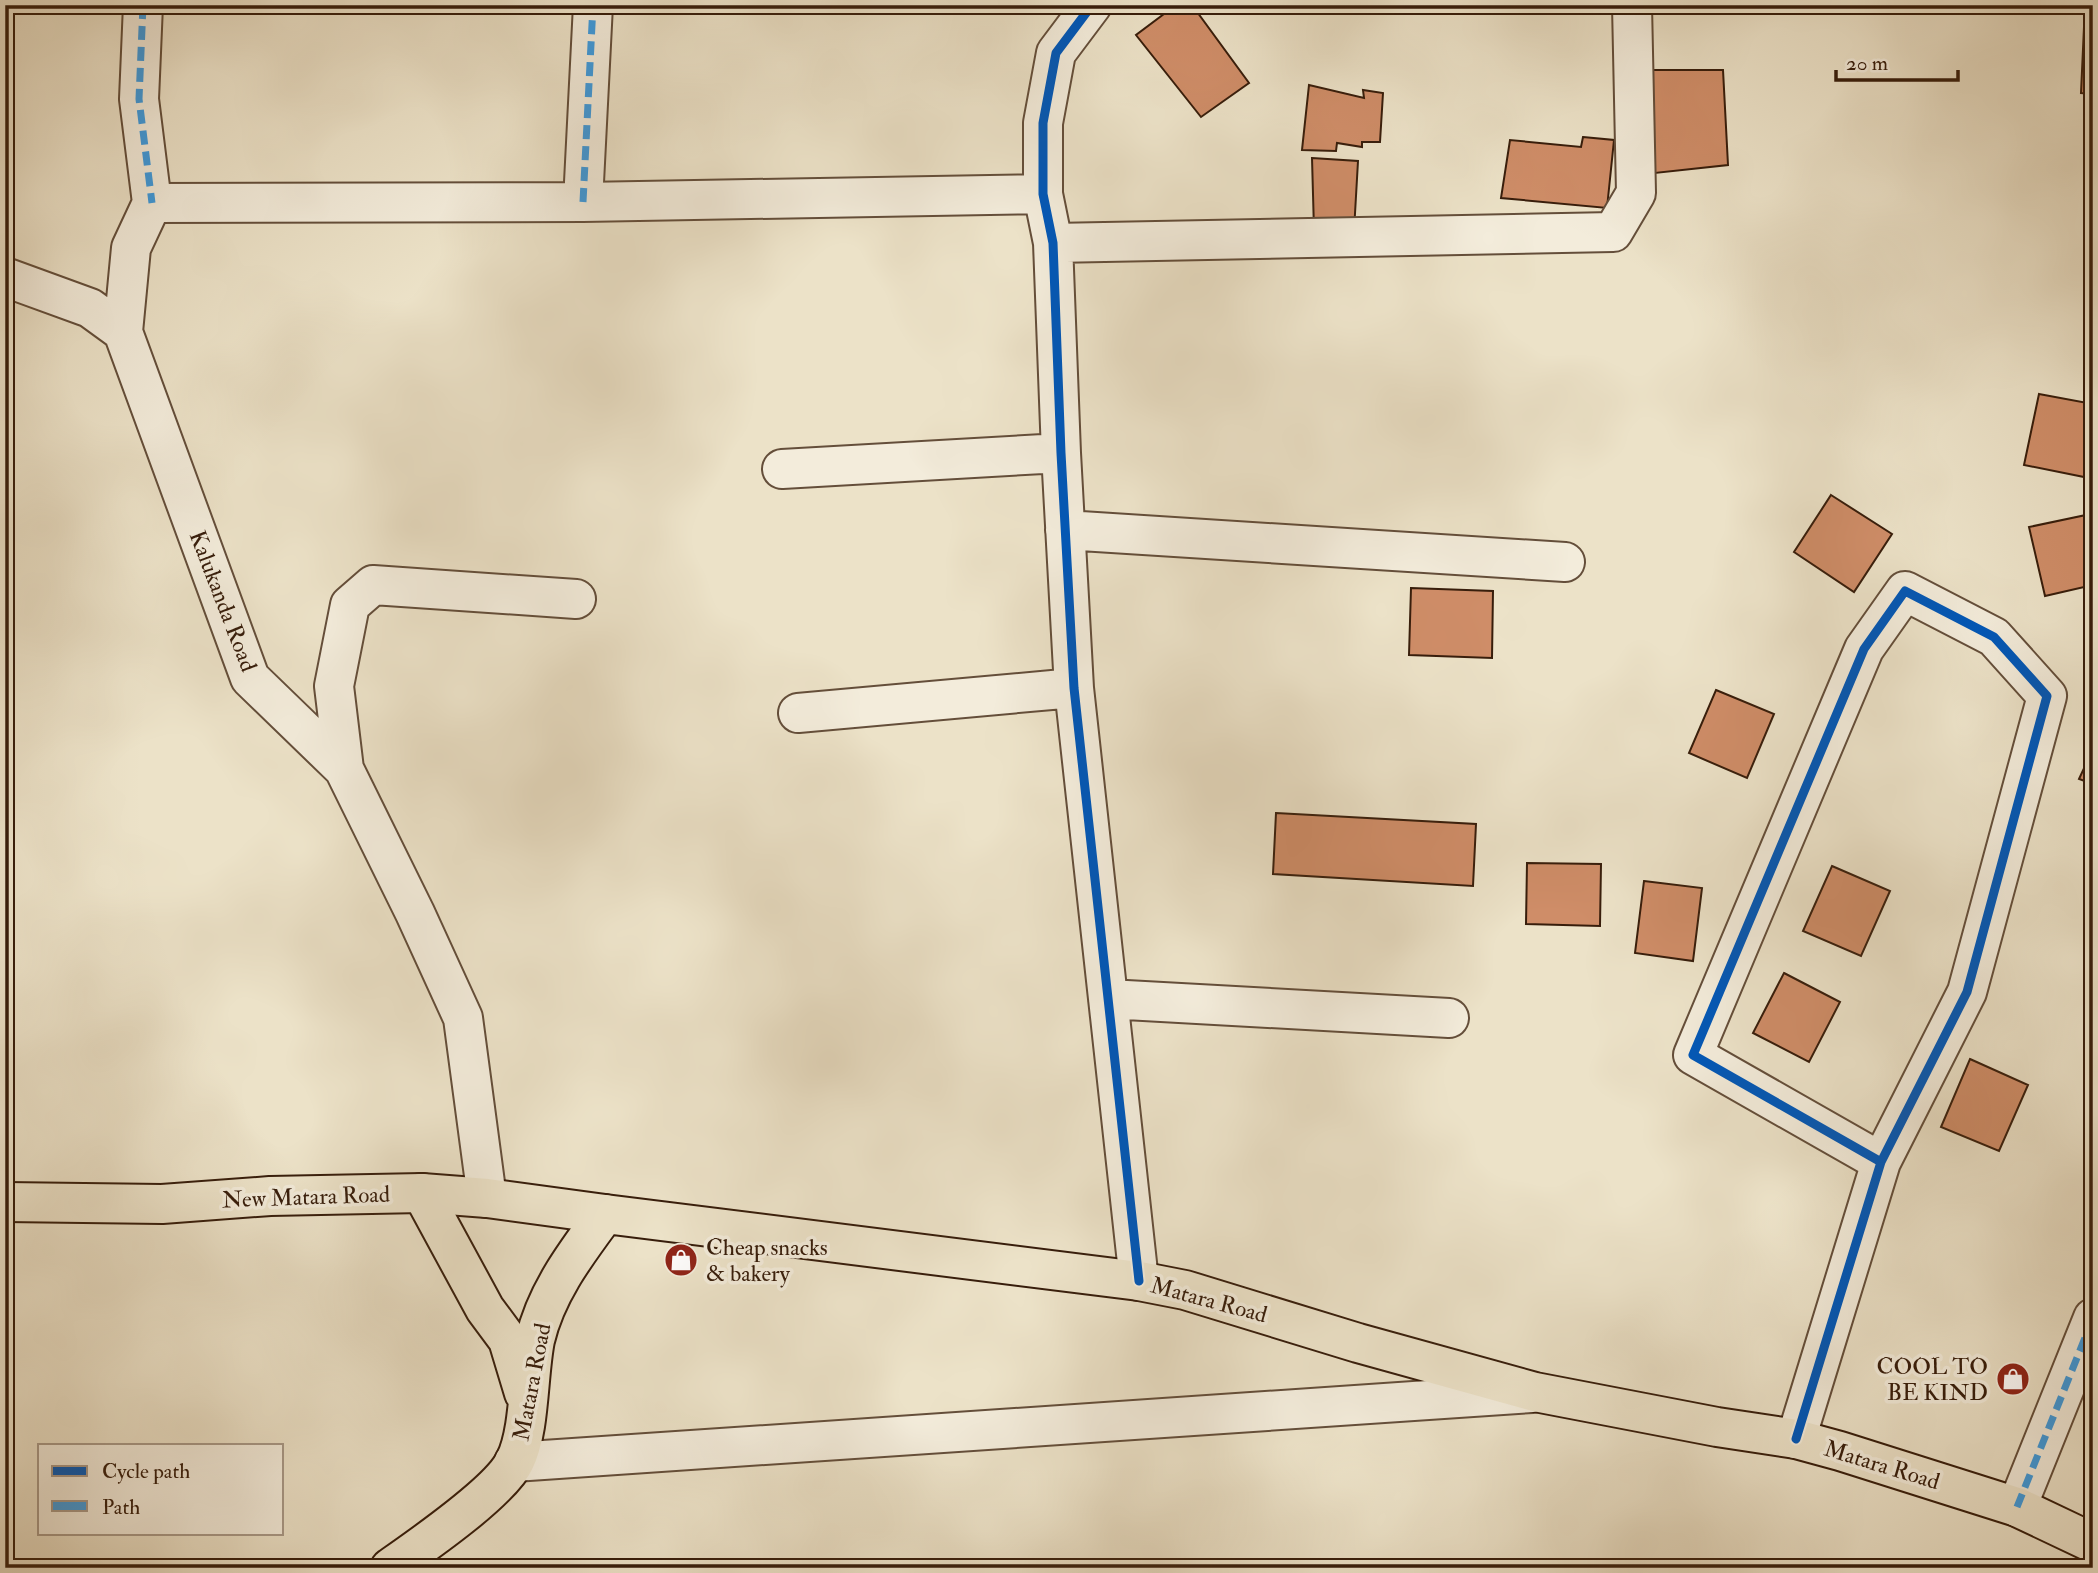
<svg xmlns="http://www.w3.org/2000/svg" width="2098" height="1573" viewBox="0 0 2098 1573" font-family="'IM FELL Double Pica',serif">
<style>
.building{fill:#cf8d68;stroke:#371d0b;stroke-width:2}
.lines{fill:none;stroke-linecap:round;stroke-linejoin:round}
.minor-casing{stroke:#644e3a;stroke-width:42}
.tertiary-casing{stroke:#644e3a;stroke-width:42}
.primary-casing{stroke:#371d0b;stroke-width:42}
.trunk-casing{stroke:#371d0b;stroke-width:42}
.minor{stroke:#f3ecdb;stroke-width:38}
.tertiary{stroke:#f3ecdb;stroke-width:38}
.primary{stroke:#ece2c8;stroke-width:38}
.trunk{stroke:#ece2c8;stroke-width:38}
.quiet{stroke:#3e9bde;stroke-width:7;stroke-dasharray:14 7;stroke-linecap:butt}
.cycleway-casing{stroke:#f3ecdb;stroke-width:13}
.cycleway{stroke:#0057b8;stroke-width:9}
.labels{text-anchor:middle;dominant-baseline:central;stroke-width:7;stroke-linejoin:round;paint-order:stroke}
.street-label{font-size:23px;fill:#371d0b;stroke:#f3ecdb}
.poi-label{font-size:23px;fill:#371d0b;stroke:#f3ecdb;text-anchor:start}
</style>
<rect width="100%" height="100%" fill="#ece2c8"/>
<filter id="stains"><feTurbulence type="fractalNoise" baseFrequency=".00286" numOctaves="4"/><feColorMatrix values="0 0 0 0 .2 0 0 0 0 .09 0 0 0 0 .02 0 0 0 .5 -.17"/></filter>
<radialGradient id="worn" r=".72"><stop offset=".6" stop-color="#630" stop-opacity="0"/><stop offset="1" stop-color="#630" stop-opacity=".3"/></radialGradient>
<!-- building -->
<path class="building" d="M1176 5H1192L1249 83 1201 117 1136 35Z
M2085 5H2093V94L2081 93Z
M1650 70H1723L1728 165 1655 173Z
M1309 85 1364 98 1363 90 1383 93 1380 142H1362V147L1337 143 1336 151 1302 150Z
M1583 137 1614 140 1607 208 1501 198 1510 140 1581 147Z
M1312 158 1358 161 1354 231 1314 230Z
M2039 394 2093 404V457L2089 478 2024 465Z
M1831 495 1892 534 1854 592 1794 552Z
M2086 515 2093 543V585L2045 596 2029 527Z
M1411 588 1493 591 1492 658 1409 655Z
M1716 690 1774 714 1747 778 1689 753Z
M2093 749V784L2079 779Z
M1276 813 1476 824 1473 886 1273 874Z
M1527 863 1601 864 1600 926 1526 924Z
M1832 866 1890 891 1861 956 1803 931Z
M1644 881 1702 888 1693 961 1635 953Z
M1784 973 1840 1002 1809 1062 1753 1033Z
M1970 1059 2028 1085 1999 1151 1941 1127Z
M2093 1083V1107L2085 1103Z"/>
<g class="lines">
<defs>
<path id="minor" d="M1092 5 1056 53 1043 123V194L1053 243 1061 453 1074 688 1139 1281
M583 202 593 5
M152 203 583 202 1043 194
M1053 243 1613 232 1636 193 1632 5
M5 277 90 308 123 332 250 678 344 769 415 913 463 1018 487 1198
M123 332 131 248 152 203 139 99 143 5
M782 469 1061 453
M1065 530 1565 562
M798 713 1074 688
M344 769 334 686 350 605 373 585 576 599
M1108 999 1449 1018
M1796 1439 1881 1162 1693 1055 1864 649 1905 591 1994 637 2047 696 1967 992 1881 1162
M2017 1507 2093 1318"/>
<path id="tertiary" d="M514 1462 1532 1393"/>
<path id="primary" d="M5 1202 162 1204 270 1196 422 1193 487 1198 605 1214"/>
<path id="trunk" d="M422 1193 485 1309 508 1340 524 1393
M390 1568C420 1547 500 1492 515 1461 530 1431 528 1375 535 1340 546 1292 577 1252 605 1214L1139 1281 1185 1290 1358 1343 1535 1392 1717 1427 1796 1439 1840 1451 2017 1507 2093 1543"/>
</defs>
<!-- minor casing -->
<use href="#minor" class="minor-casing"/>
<!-- tertiary casing -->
<use href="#tertiary" class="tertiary-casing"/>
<!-- primary casing -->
<use href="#primary" class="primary-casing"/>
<!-- trunk casing -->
<use href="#trunk" class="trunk-casing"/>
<!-- minor -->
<use href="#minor" class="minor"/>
<!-- tertiary -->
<use href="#tertiary" class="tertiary"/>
<!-- primary -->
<use href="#primary" class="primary"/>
<!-- trunk -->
<use href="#trunk" class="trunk"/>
<!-- quiet -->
<path class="quiet" d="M143 5 139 99 152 203
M583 202 593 5
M2017 1507 2093 1318"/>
<defs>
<path id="cycleway" d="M1092 5 1056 53 1043 123V194L1053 243 1061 453 1074 688 1139 1281
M1796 1439 1881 1162 1693 1055 1864 649 1905 591 1994 637 2047 696 1967 992 1881 1162"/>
</defs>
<!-- cycleway casing -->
<use href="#cycleway" class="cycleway-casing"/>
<!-- cycleway -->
<use href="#cycleway" class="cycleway"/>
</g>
<!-- icons -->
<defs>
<symbol id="shop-disc" viewBox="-11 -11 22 22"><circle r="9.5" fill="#8f2418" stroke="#f3ecdb"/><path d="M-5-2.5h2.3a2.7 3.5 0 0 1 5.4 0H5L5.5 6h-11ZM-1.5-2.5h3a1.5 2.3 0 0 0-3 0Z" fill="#fff"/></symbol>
</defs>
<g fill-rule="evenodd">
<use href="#shop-disc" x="662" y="1241" width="38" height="38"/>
<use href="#shop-disc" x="1994" y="1360" width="38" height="38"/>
</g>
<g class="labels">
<!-- street labels -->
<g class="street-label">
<text transform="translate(223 601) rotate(69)">Kalukanda Road</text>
<text transform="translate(306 1197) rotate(-2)">New Matara Road</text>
<text transform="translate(1209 1300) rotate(15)">Matara Road</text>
<text transform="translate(532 1382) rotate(-79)">Matara Road</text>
<text transform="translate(1882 1465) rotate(17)">Matara Road</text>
</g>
<!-- poi labels -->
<g class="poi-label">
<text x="706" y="1247">Cheap snacks<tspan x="706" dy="26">&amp; bakery</tspan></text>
<text x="1988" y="1366" text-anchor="end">COOL TO<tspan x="1988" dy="26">BE KIND</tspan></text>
</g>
</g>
<!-- margin -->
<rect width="2098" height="1573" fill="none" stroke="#ece2c8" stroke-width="28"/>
<rect x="7" y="7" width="2084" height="1559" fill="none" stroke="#371d0b" stroke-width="3.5"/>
<rect x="14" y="14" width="2070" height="1545" fill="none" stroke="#371d0b" stroke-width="2"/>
<!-- legend -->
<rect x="38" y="1444" width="245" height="91" fill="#f3ecdb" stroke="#a89988" stroke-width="2"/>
<rect x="52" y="1466" width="35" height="10" fill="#0057b8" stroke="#a89988" stroke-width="2"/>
<text x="102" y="1478" font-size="21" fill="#371d0b">Cycle path</text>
<rect x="52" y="1501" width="35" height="10" fill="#3e9bde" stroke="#a89988" stroke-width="2"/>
<text x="102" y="1514" font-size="21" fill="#371d0b">Path</text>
<!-- scale -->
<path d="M1836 70v10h122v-10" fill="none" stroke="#371d0b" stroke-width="3.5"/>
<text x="1846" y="70" font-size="21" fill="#371d0b" stroke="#f3ecdb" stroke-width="5" paint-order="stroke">20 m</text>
<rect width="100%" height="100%" filter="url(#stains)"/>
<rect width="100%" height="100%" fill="url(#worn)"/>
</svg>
